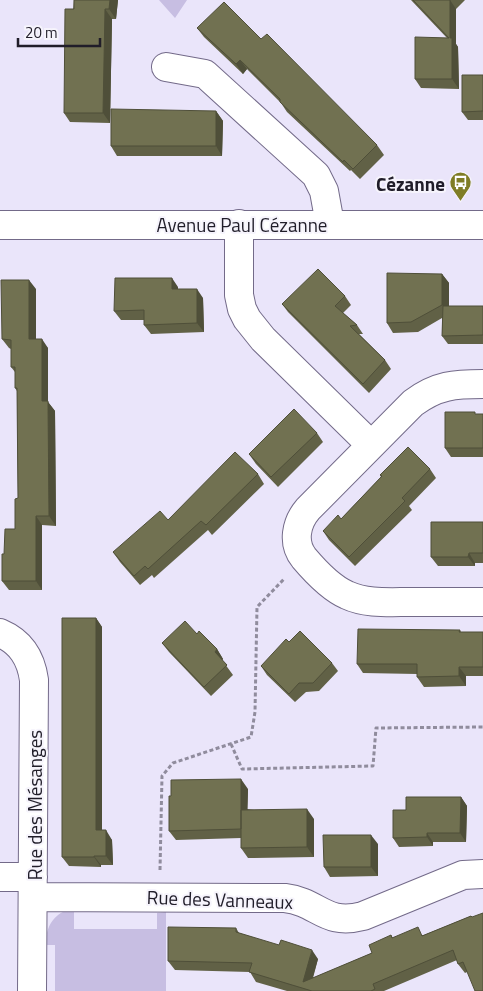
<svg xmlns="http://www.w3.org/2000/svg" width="483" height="991" viewBox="0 0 483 991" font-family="'Titillium Web',sans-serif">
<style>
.green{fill:#c7bee2}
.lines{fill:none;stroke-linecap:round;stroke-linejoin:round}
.minor-casing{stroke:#736a89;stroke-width:30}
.path{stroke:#908c9d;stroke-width:3;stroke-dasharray:4 2.5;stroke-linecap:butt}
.minor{stroke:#fff;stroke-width:28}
.wall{fill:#616146}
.shaded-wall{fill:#4f4f39}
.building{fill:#717151;stroke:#4f4f39}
.labels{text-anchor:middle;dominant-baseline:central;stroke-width:4;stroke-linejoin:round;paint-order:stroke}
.poi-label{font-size:19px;font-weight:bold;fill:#201d29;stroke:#f6f4fc;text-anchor:end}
.street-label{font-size:19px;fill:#201d29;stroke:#f6f4fc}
</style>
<rect width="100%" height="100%" fill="#eae5fa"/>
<!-- green -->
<path class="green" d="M159 0H187L175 18Z
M74 908V929H157V913L166 912V991H55V945H45C47 925 53 913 74 908Z"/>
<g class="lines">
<defs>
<path id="minor" d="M166 67 205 74 316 175 324 191 330 224
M239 224V295L242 309 247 319 263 339 371 445
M0 225H483
M483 384C455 384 437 385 413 403L308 509C296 523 292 543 304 558 315 571 331 588 347 595 366 604 389 602 411 602 435 602 459 602 483 602
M0 633C21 642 31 658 34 680L32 991
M0 877H33
M33 897 285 898C319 902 324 926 363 916L463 875 483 874"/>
</defs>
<!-- minor casing -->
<use href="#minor" class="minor-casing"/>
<!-- path -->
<path class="path" d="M231 744 242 769 373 766 376 728 483 727
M160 870 162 776 173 763 251 737 255 712 257 607 285 578"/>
<!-- minor -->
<use href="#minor" class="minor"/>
</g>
<!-- wall -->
<path class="wall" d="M74 0H118L116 19H112L110 123 70 122 64 113Z
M411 0H465L456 9V44L458 47 459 89 421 88 415 79 447 38Z
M197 28 261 39 377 145 384 155 360 179 351 170 350 171 287 112 281 103 247 69 243 74 204 37Z
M483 75V120H468L462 112Z
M216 111 223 121 222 156H117L111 146Z
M442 274 449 283V306H483V344H448L442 336V318L418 332 393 333 387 323Z
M178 287V289L203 298 204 332 151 334 144 325V320H121L114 311Z
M36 289V339L48 348V402L55 411 56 526 42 525V590H9L2 581 4 554 15 529 18 498 17 391 15 388V372L11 367V349L9 348 2 339Z
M345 296 351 305 343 313 357 325 363 334H359L385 360 391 369 369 393 288 312 282 304Z
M477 414H483V457H451L445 448Z
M317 433 323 442 278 487 256 464 249 454Z
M430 469 436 478 409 506 412 510 355 566 329 540 323 531 341 519 381 477 380 475Z
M258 474 264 484 212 535 208 530 154 578 152 575 140 585 120 562 113 552 168 520Z
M483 522V563H475V566H438L431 557Z
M96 618 102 627V830L112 840 113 865H101V867L69 866 62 857Z
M460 630 461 632H483V676H466V686L424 687 417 677V674L363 673 357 664Z
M197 634 217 649 223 659 222 660 233 675 211 696 169 652 162 643Z
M289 642 332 663 338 671 319 691 306 692 295 702 267 675 261 666Z
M248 789 247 809 314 819V857L248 858 241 848V838L176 840 169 831Z
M461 797 467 806 466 842H433V846L399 847 393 838 406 810Z
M378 844V876L330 877 324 867Z
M471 916 467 972 465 973 458 964 457 960 384 991H287L256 982 250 972 175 970 168 961 236 928 239 933 318 959 313 978 372 953 391 935 393 938 424 935Z"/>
<!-- shaded-wall -->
<path class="shaded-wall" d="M110 0H118L116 19 109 9Z
M450 0 456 9V44L458 47 459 89 452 79 450 38Z
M105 9 112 19 110 123 103 113Z
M240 60 247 69 243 74 236 64Z
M216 111 223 121 222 156 216 146Z
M442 274 449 283V314L442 305Z
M172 278 178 287V299L172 289Z
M29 280 36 289V348L29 339Z
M197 289 203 298 204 332 197 323Z
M42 339 48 348V402L55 411 56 526 49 516 42 401Z
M36 516 42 525V590L36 581Z
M469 553 475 563V566L468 557Z
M96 618 102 627V839L96 830Z
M217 649 223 659 221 662 215 652Z
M459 667 466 676V686L459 676Z
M241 779 248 789 247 838 241 829Z
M461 797 467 806 466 842 460 833Z
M307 809 314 819V857L307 847Z
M106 830 112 840 113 865 106 856Z
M427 833 433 842V846L427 837Z
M371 835 378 844V876L371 867Z
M94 856 101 865V867L94 857Z
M312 950 318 959 309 990 303 982Z"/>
<!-- building -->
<path class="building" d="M74 0H110L109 9H105L103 113H64L65 9H74Z
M413 0H450V38H452V79H415V37L449 38Z
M224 2 261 39 267 34 377 145 353 169 344 160 343 162 280 102V99L240 60 236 64 197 28Z
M462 75H483V111L462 112Z
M111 109 216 111V146H111Z
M318 269 345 296 335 306 357 325 350 326 385 360 363 384 282 304Z
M387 273 442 274V305L411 322 387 323Z
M115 278H172V289H197V323L144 325V310L114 311Z
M1 280H29V339H42V401H48L49 516H36V581H2V554H4L5 529H15V499L18 498 17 388H15V367H11V340L2 339Z
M443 306H483V335L442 336Z
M294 409 317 433 271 477 249 454Z
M445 412H475V414H483V448H445Z
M408 447 430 469 402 498 405 501 349 557 323 531 338 515 341 519 382 476 380 475Z
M235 452 258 474 206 525 201 521 148 569 145 566 134 576 113 552 160 511 168 520Z
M431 522H483V553H469L468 557H431Z
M62 618H96V830H106V856H94V857H62Z
M185 621 197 634 199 631 217 649 215 652 227 665 204 687 162 643Z
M358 629 460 630 459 632H483V667H459V676L417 677V664H357Z
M300 631 332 663 313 683H299L289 694 261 666 286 639 289 642Z
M241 779V829L169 831V796H171V780Z
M406 797H461L460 833H427V837L393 838V810H406Z
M307 809V847L241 848V810Z
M323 835H371V867H324Z
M483 913V991H475L463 962 458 964 453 950 373 984 375 989 371 991H312L249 972 252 963 168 961V927L236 928V932L279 945 281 940 312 950 303 982 372 953 369 945 391 935 392 938 418 927 422 936 471 916 472 917Z"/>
<!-- icons -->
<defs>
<symbol id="bus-pin" viewBox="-11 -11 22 30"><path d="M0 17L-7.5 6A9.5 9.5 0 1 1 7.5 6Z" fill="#7f7d25" stroke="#f6f4fc"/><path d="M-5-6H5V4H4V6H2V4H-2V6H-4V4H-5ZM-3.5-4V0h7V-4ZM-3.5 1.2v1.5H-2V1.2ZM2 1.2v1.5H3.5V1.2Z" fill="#fff"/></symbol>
</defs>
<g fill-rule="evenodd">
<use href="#bus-pin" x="448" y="170" width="25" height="34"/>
</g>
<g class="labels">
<!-- poi labels -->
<g class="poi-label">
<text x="445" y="183">Cézanne</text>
</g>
<!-- street labels -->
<g class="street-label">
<text x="242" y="224">Avenue Paul Cézanne</text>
<text transform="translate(34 805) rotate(-90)">Rue des Mésanges</text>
<text transform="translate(220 899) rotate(2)">Rue des Vanneaux</text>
</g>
</g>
<!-- scale -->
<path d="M18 38v8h82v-8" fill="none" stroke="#201d29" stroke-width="2.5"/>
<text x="25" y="38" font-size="15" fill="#201d29" stroke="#f6f4fc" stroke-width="4" paint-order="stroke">20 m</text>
</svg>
